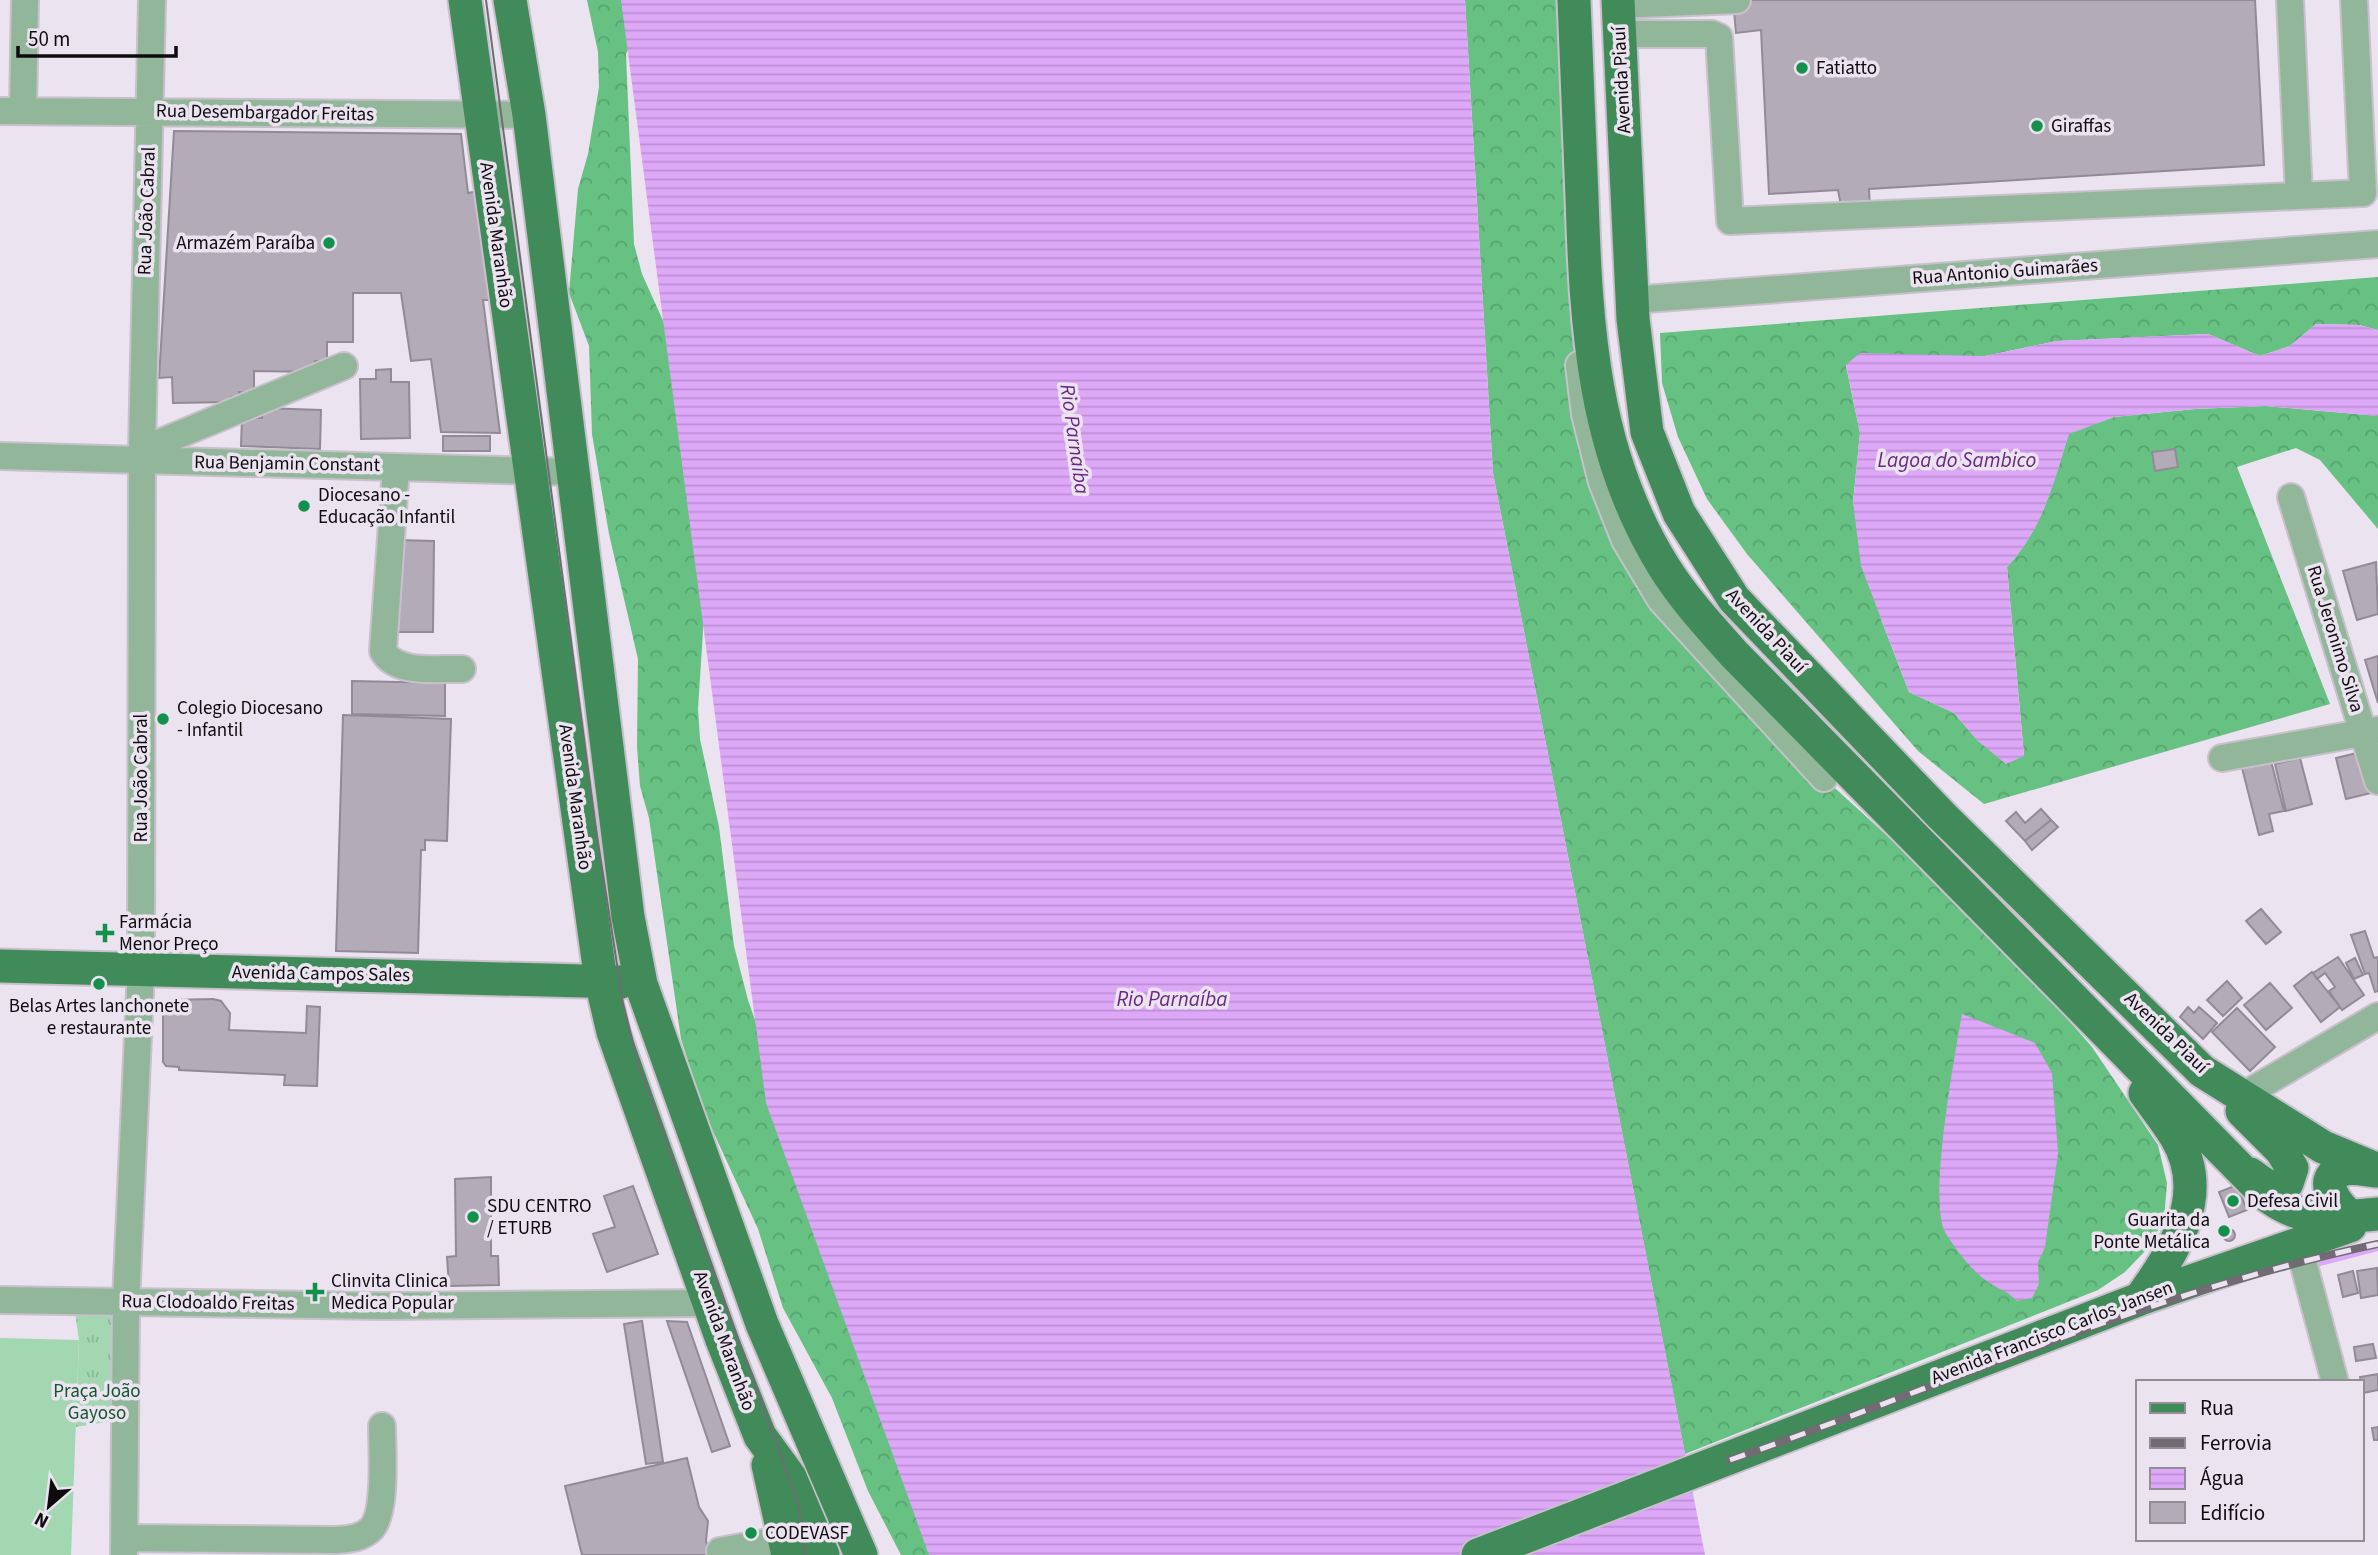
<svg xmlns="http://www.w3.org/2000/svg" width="2378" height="1555" viewBox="0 0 2378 1555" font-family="'Source Sans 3',sans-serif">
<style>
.grass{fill:#a3d7b1}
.forest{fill:url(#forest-crowns)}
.park{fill:url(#park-tufts)}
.water{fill:url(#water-rules)}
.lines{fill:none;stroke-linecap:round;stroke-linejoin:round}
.stream{stroke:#dea8f9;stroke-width:6}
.building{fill:#b3abb7;stroke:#928a96;stroke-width:2}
.minor-casing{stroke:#c8c0cb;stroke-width:30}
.major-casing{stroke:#c8c0cb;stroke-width:37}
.minor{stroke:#91b69a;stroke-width:26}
.major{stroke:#418b5a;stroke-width:33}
.tram{stroke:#716c74;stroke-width:2}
.rail-casing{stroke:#716c74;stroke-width:8}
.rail{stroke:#ebe3ef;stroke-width:5;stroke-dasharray:16;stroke-linecap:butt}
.poi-dot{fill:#13904c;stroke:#ebe3ef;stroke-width:2.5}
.labels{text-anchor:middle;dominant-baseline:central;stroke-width:7;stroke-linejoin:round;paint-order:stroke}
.poi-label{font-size:19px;fill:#0e0b0f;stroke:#ebe3ef;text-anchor:start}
.street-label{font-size:19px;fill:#0e0b0f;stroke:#ebe3ef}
.park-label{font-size:19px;fill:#13562e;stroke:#ebe3ef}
.water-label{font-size:21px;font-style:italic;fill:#6a2885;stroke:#ebe3ef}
</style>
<defs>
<pattern id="forest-crowns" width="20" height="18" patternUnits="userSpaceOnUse" patternTransform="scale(1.75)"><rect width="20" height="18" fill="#66c183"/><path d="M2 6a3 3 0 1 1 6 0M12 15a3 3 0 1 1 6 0" fill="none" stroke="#57a470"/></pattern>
<pattern id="park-tufts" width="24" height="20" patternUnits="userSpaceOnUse" patternTransform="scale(1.75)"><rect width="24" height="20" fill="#a3d7b1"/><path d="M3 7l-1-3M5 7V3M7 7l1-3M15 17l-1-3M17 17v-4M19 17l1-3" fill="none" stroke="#8bb797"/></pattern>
<pattern id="water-rules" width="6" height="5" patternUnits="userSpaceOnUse" patternTransform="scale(1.75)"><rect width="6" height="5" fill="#dea8f9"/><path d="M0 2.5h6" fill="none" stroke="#bd8fd4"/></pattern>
</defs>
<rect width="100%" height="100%" fill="#ebe3ef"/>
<!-- grass -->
<path class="grass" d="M0 1338 79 1340 71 1555H0Z"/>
<!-- forest -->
<path class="forest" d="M587 0H657L646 10 626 54 634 244 642 274 665 325 706 584 698 709 700 739 719 827 734 946 748 1000 943 1555H901L868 1491 832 1398 783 1308 758 1229 705 1114 681 1039 649 818 640 786 637 747 638 659 609 534 592 434 589 346 569 293 578 189 588 154 599 87 598 52Z
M1465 0H1559L1602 482 1824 778 1988 928 2092 1047 2158 1145 2167 1183 2164 1220 2146 1250 2125 1272 2098 1290 1685 1454 1493 473Z
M2378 277V330L2359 325 2316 324 2290 346 2260 356 2208 334 2057 341 1985 356H1931L1846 366 1860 433 1853 502 1881 619 1909 692 1954 713 1978 741 2024 755 2007 567C2042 530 2054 481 2069 433L2114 417 2195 409 2266 406 2378 416V529L2320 460 2296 448 2237 467 2330 704 1984 804 1918 751 1747 554 1707 499 1678 437 1662 383 1660 333Z"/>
<!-- park -->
<path class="park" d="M114 1311 118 1420 76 1427 79 1340 75 1312Z"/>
<!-- water -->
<path class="water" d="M621 0H1465L1493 473 1705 1555H929L766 1103Z
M2316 324 2359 325 2378 330V416L2266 406 2195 409 2114 417 2069 434C2053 484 2044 527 2007 567L2024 756 2006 764 1978 741 1954 713 1909 692 1861 566 1853 502 1860 433 1846 365 1860 353 1985 356 2057 341 2208 334 2260 356 2290 346Z
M1962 1014 2035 1043 2052 1073 2058 1153 2045 1247 2038 1262 2039 1284 2032 1298 2017 1301C2009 1292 2001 1290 1991 1284 1973 1273 1956 1250 1945 1232 1928 1201 1955 1054 1962 1014Z"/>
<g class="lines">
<!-- stream -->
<path class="stream" d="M2312 1265 2378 1248"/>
</g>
<!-- building -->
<path class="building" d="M1733 0H2255L2264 165 1869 189 1870 210 1842 211 1838 190 1769 194 1761 30 1736 33Z
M174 131 461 134 468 193 484 190 498 300H483L500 433 441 432 431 359 411 361 401 293H353V342H327V362L315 361 314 372 254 371V393L239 392V397H231V402L173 403 172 377 159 378Z
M391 369V382H409L410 438 361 439 360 379H376V370Z
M263 408 321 410 320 449 241 446 242 418H262Z
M443 436H490V451H443Z
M2175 449 2178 467 2155 471 2152 452Z
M397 540 434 541 433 632H397Z
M2376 562 2378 614 2357 620 2343 571Z
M2378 656V703L2365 660Z
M352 681 445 683V716L352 714Z
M343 715 451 719 447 841 425 840V850H421L418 953 336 951Z
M2361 752 2371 793 2346 799 2336 758Z
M2270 757 2284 811 2269 814 2273 831 2259 835 2241 764Z
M2300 758 2312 804 2286 811 2275 764Z
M2041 809 2051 820 2025 841 2006 821 2016 812 2025 823Z
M2051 820 2058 827 2032 850 2025 841Z
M2261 909 2281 932 2266 944 2246 921Z
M2365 931 2374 958 2378 957V991L2375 992 2369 973 2365 974 2351 935Z
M2338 957 2364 995 2342 1010 2329 991 2335 987 2325 973 2317 979 2313 973Z
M2355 958 2363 975 2354 979 2346 963Z
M2312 972 2340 1007 2321 1022 2294 986Z
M2227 981 2242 998 2223 1016 2207 1000Z
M2270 983 2292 1008 2266 1030 2244 1005Z
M213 999 221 1001 230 1013 229 1030 306 1033 307 1006 320 1007 317 1086 284 1085 285 1075 179 1070V1067L166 1066 163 1062V1005L168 1000Z
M2188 1007 2194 1013 2199 1007 2217 1023 2203 1039 2180 1017Z
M2237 1008 2275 1047 2250 1071 2212 1032Z
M491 1177V1256H498L499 1285 449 1286 447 1257 456 1256 455 1179Z
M2237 1185 2247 1210 2229 1217 2219 1192Z
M633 1186 658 1254 607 1272 593 1234 615 1227 604 1196Z
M2223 1235a6 6 0 1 1 12 0a6 6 0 1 1-12 0Z
M2377 1268 2378 1295 2361 1298 2357 1271Z
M2353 1271 2358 1293 2343 1297 2338 1275Z
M642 1321 663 1462 646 1464 624 1324Z
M667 1321 687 1322 730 1446 712 1452Z
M2373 1344 2376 1358 2356 1361 2354 1347Z
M2378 1374V1390L2363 1393 2360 1377Z
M2378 1427V1440H2374L2372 1428Z
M687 1458 699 1507 708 1521 706 1541 710 1555H582L565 1486Z"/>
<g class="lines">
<defs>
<path id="minor" d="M2290 0 2299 196
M1618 5 1737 0
M1620 34H1712L1719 37 1730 221 2363 193 2354 0
M0 111 529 115
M23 111 25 0
M1632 300 2378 244
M1579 365 1585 414 1602 482 1625 540 1661 600 1824 778
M142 450 344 366
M0 456 573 472
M396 467 383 651C396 675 438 668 462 669
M2291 497 2378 781
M2222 758 2378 730
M2244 1095 2378 1016
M2298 1243 2335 1382
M0 1300 383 1306 710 1303
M125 1538 335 1540C348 1539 361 1539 371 1529 387 1513 382 1449 382 1426
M720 1551 786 1539
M124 1555 126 1302 141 969 142 450 152 0"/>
<path id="major" d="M465 0 601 981 613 1032 722 1340 760 1436 790 1477 823 1555
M510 0 529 115 628 917 641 984 762 1324 861 1555
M1574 0C1577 66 1579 131 1582 197 1586 327 1593 453 1664 567 1684 599 1709 626 1734 654L2266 1195C2305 1224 2332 1218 2378 1214
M1618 0 1633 319 1647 432 1679 513 1734 599 1942 816 2202 1071 2323 1147 2378 1170
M0 966 621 982
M2242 1111 2281 1150 2292 1168 2287 1183C2272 1192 2263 1184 2250 1174
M2352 1217C2336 1207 2314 1175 2346 1169 2355 1167 2366 1170 2376 1171
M2140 1299C2174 1252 2211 1195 2176 1137 2167 1122 2155 1107 2145 1093
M768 1465 788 1555
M1478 1555 2140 1299 2350 1226"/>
</defs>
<!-- minor casing -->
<use href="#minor" class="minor-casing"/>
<!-- major casing -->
<use href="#major" class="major-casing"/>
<!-- minor -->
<use href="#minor" class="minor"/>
<!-- major -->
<use href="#major" class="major"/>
<!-- tram -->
<path class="tram" d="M486 0 596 829 623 1003 639 1066 798 1503 805 1555"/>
<defs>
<path id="rail" d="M1730 1460C1945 1385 2154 1291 2378 1244"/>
</defs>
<!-- rail casing -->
<use href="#rail" class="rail-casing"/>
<!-- rail -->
<use href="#rail" class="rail"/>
</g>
<!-- markers -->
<g class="poi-dot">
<circle cx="1802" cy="68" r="7"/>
<circle cx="2037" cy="126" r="7"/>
<circle cx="329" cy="243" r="7"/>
<circle cx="304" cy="506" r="7"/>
<circle cx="163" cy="719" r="7"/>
<path d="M101.5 922.5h7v7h7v7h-7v7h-7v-7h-7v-7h7z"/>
<circle cx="99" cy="984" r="7"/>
<circle cx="2233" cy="1201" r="7"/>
<circle cx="473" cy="1217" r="7"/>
<circle cx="2224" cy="1231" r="7"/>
<path d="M311.5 1281.5h7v7h7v7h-7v7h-7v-7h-7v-7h7z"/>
<circle cx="751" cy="1533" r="7"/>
</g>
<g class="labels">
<!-- poi labels -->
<g class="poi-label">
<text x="1816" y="68">Fatiatto</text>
<text x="2051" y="126">Giraffas</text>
<text x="315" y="243" text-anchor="end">Armazém Paraíba</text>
<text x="318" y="495">Diocesano -<tspan x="318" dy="22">Educação Infantil</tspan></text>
<text x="177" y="708">Colegio Diocesano<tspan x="177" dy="22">- Infantil</tspan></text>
<text x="119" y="922">Farmácia<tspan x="119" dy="22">Menor Preço</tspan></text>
<text x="99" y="1006" text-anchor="middle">Belas Artes lanchonete<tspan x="99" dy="22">e restaurante</tspan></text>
<text x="2247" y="1201">Defesa Civil</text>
<text x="487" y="1206">SDU CENTRO<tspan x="487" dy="22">/ ETURB</tspan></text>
<text x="2210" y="1220" text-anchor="end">Guarita da<tspan x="2210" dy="22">Ponte Metálica</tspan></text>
<text x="331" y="1281">Clinvita Clinica<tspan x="331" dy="22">Medica Popular</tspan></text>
<text x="765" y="1533">CODEVASF</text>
</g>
<!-- street labels -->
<g class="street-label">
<text transform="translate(1622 80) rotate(-93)">Avenida Piauí</text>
<text transform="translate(265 113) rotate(1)">Rua Desembargador Freitas</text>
<text transform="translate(147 211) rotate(-88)">Rua João Cabral</text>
<text transform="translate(496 235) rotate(82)">Avenida Maranhão</text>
<text transform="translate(2005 272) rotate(-4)">Rua Antonio Guimarães</text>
<text transform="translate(287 464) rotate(1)">Rua Benjamin Constant</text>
<text transform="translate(1766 631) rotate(47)">Avenida Piauí</text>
<text transform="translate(2335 639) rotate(73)">Rua Jeronimo Silva</text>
<text transform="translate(141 778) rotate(-90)">Rua João Cabral</text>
<text transform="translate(575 797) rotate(82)">Avenida Maranhão</text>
<text transform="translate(321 974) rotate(1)">Avenida Campos Sales</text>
<text transform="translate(2166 1033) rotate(44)">Avenida Piauí</text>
<text transform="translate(208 1303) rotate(1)">Rua Clodoaldo Freitas</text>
<text transform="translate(2052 1333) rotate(-21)">Avenida Francisco Carlos Jansen</text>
<text transform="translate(724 1341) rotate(70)">Avenida Maranhão</text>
</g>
<!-- park labels -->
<g class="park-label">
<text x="97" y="1391">Praça João<tspan x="97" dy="22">Gayoso</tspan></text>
</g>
<!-- water labels -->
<g class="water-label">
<text transform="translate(1075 439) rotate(82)">Rio Parnaíba</text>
<text x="1957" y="460">Lagoa do Sambico</text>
<text x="1172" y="999">Rio Parnaíba</text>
</g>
</g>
<!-- legend -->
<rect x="2136" y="1380" width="228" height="161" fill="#ebe3ef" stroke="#938d95" stroke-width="2"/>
<rect x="2150" y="1403" width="35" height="10" fill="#418b5a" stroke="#938d95" stroke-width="2"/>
<text x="2200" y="1415" font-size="21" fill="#0e0b0f">Rua</text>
<rect x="2150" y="1438" width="35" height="10" fill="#716c74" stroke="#938d95" stroke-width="2"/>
<text x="2200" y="1450" font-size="21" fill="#0e0b0f">Ferrovia</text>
<rect x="2150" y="1468" width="35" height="21" fill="url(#water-rules)" stroke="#938d95" stroke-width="2"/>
<text x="2200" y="1485" font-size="21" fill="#0e0b0f">Água</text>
<rect x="2150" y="1502" width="35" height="21" fill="#b3abb7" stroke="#938d95" stroke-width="2"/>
<text x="2200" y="1520" font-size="21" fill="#0e0b0f">Edifício</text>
<!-- north arrow -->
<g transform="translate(49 1506) rotate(208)" stroke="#ebe3ef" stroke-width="5" paint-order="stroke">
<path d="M0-5L12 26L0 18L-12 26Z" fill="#0e0b0f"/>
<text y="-10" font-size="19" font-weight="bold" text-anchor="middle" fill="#0e0b0f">N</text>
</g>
<!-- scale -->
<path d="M18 46v10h158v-10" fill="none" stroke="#0e0b0f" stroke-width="3.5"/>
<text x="28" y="46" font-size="21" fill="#0e0b0f" stroke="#ebe3ef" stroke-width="5" paint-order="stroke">50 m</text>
</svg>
